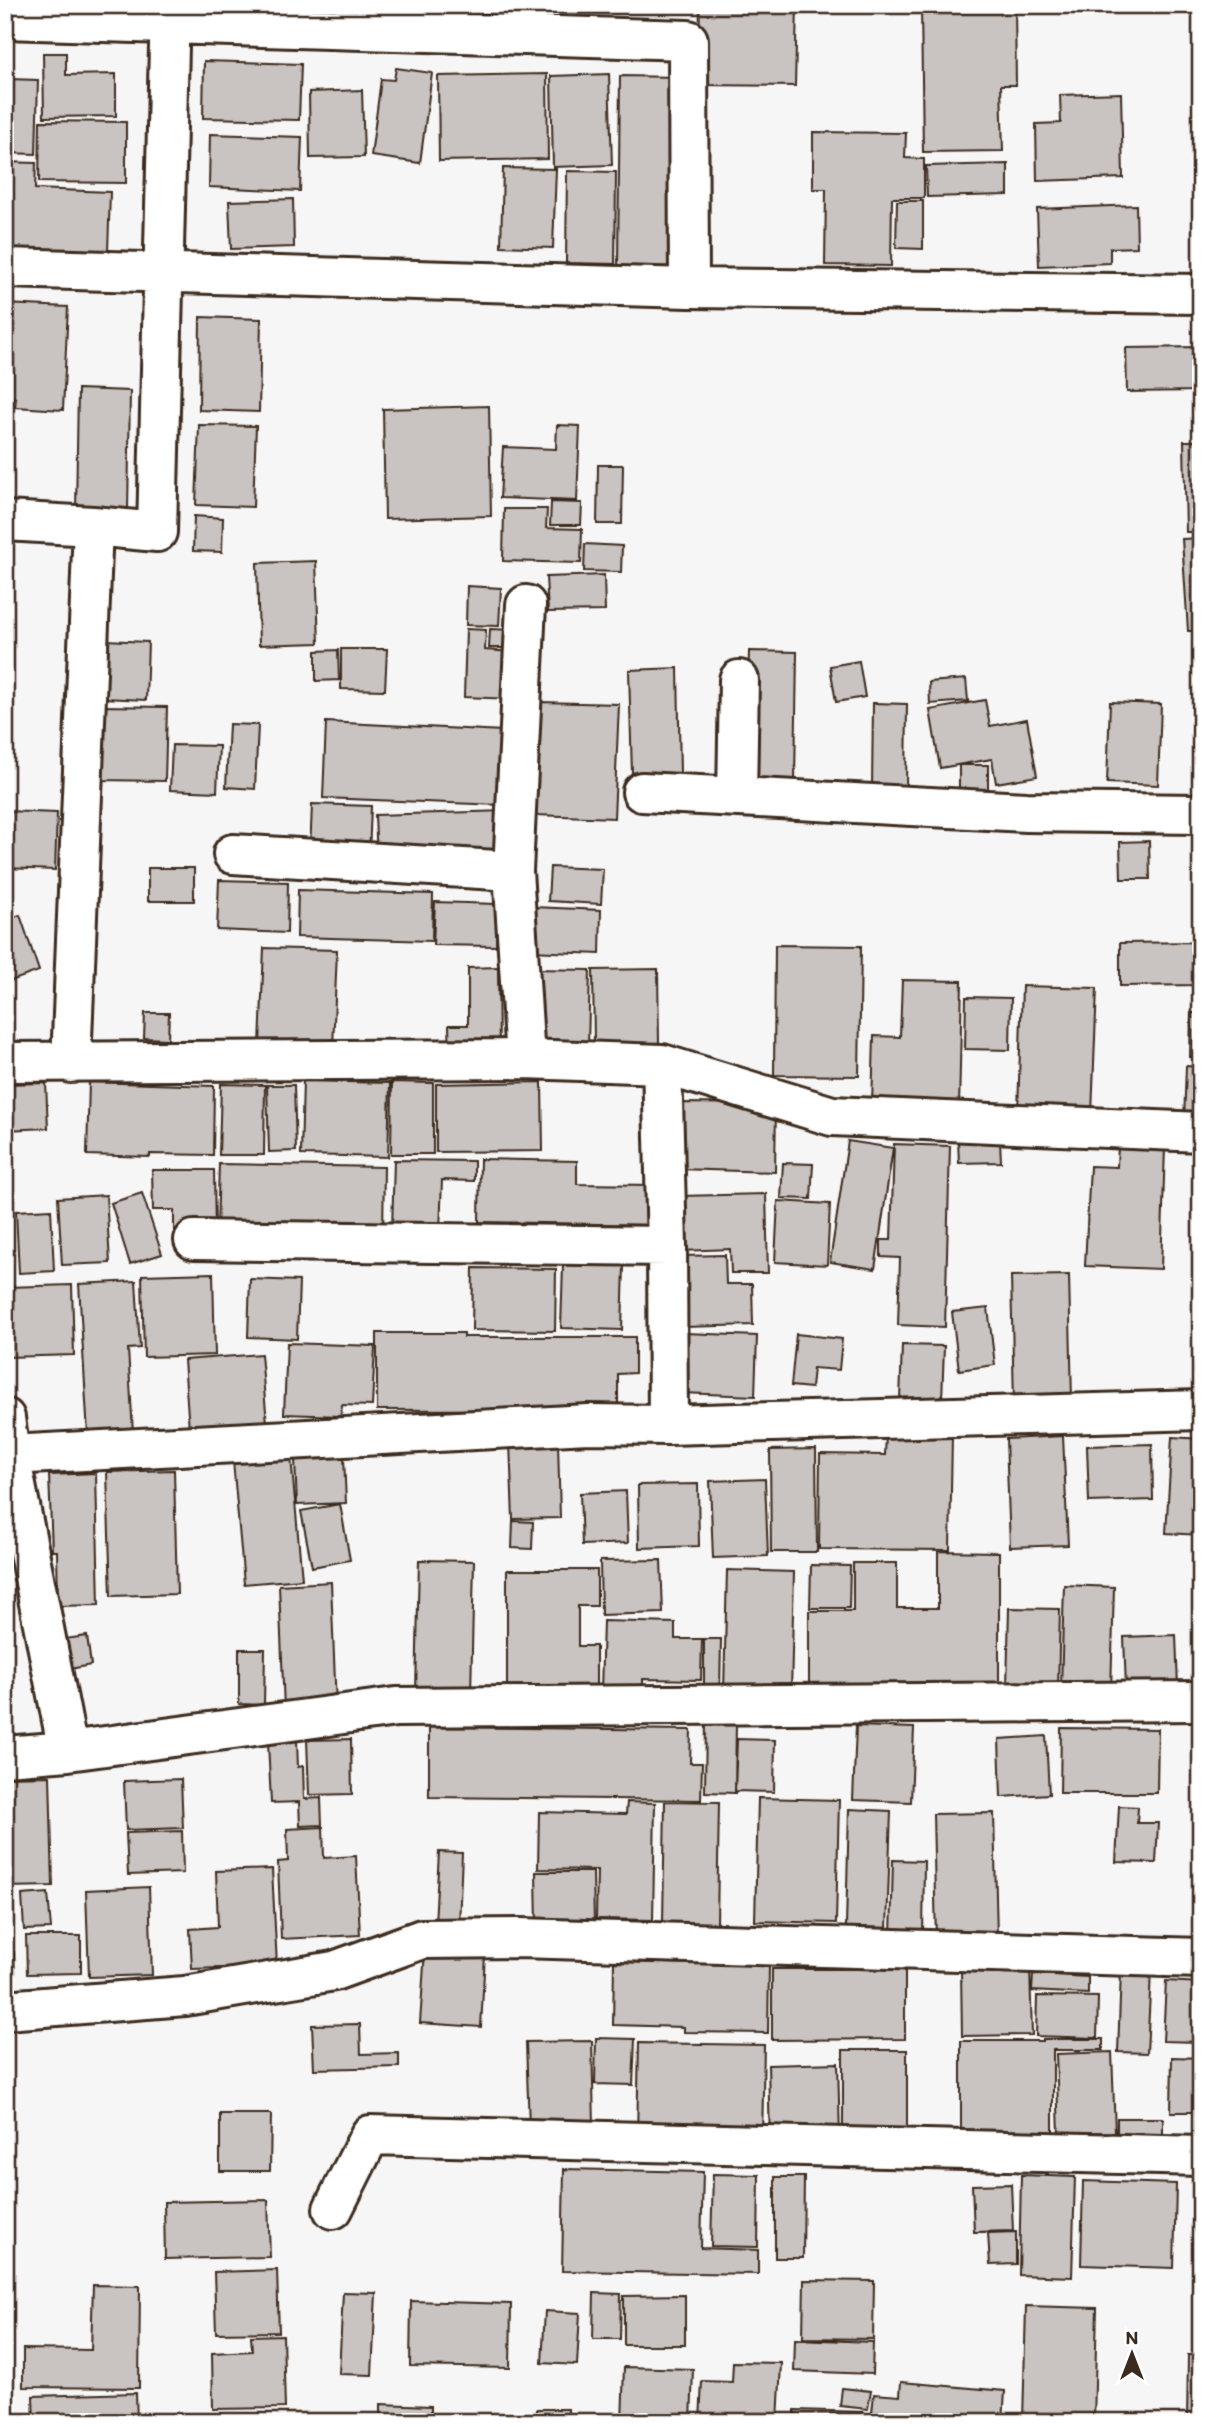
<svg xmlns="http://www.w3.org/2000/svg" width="1206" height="2427" viewBox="0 0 1206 2427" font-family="Itim,sans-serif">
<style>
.building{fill:#c9c3c1;stroke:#3b2a1e;stroke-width:2}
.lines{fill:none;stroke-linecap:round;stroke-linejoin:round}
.minor-casing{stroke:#3b2a1e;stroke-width:44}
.minor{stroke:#fff;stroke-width:38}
</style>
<rect width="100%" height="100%" fill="#f7f6f6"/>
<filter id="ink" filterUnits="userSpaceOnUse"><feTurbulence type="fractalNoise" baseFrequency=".0143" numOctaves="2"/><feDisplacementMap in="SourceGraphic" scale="14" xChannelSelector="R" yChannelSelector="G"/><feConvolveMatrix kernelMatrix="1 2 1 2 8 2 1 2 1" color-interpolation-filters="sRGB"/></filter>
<g filter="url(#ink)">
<!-- building -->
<path class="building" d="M700 5H797L795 86 698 85Z
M1015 5 1016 85H1001L1003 151 923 152 921 7Z
M5 39 10 40 9 79 38 80 36 154 5 153Z
M43 53H66V75L116 74V116L44 117Z
M204 61 301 64 299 120 203 118Z
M396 68 432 73 420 163 371 156 381 79 394 80Z
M547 74 548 159 439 161 438 76Z
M609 74 612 165 553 167 551 76Z
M620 76 678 77 675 267 618 266Z
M362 90 364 157 310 158 309 92Z
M1121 93 1123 178 1037 181 1036 124 1061 123 1060 95Z
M40 121 126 122V183L39 182Z
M813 132 906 133 905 158 924 159V198H892L891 266 825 265 826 189H813Z
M210 134 302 137 300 191 209 187Z
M5 162 36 163 35 189 110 192 108 252 5 248Z
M1008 164V195L927 197 926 166Z
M503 168 556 169 553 248 501 246Z
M567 171 616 172 615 264 566 263Z
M293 199 294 247 231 249 229 201Z
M897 201H923V249L896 248Z
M1136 205 1137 247 1110 248V263L1039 266 1037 209Z
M5 304 68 307 63 410 15 407 16 398 5 397Z
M200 317 261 319 259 412 199 410Z
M1201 347V391L1127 392 1126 348Z
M78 389 130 391 128 512H76Z
M489 406 491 516 385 519 383 409Z
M199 425 256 426 253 507 196 505Z
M557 425 580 426 577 501 500 498 503 447 556 449Z
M1184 441H1201V532H1186Z
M598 465H623L622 524H597Z
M551 502 582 503 581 525H550Z
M504 509H547L546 528 582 529 581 563 503 561Z
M194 516 223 518 222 552 193 551Z
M1201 538V631H1188L1182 539Z
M585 544 622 546 621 572 584 571Z
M316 561 319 643 259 645 257 563Z
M604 575 605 611 548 612 546 577Z
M467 586 501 588 499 626 466 625Z
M466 629 486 630 485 650 514 652 513 699 464 697Z
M490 629 513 630 512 648H489Z
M105 640 148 642 146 700 103 698Z
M341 649H387L385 690 341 689Z
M338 650 339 680 316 681V651Z
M749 651 797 652 795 780H746Z
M859 661 865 697 836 702 830 666Z
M678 668 680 773 632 774 629 670Z
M966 679 968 701 930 704 929 682Z
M985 700 990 726 1027 719 1037 776 996 783 992 759 940 768 930 710Z
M540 702 619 704 614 818 536 815Z
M1110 702 1161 704 1158 785 1107 783Z
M873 703 907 704 906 789H872Z
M100 706 167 707 165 781 99 780Z
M326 722 503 731 500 805 323 798Z
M229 724 258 725 255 789 226 787Z
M172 745 219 746 217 792 170 790Z
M959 765H988V789H959Z
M312 804 371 806 369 856 310 854Z
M5 811 57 813 55 870 5 868Z
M506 811 507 857 377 860 375 815Z
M1149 841 1150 879H1121L1120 842Z
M550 867 603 869 601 904 548 901Z
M148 868H194V901H148Z
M219 880 288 882 287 933 217 930Z
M298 890 433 894 432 941 297 937Z
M435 902 497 904 496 946 433 945Z
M533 907 601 910 600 954 531 951Z
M20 915 39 971 5 983V920Z
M1201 942V985L1120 986V943Z
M775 945 861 946 859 1076 774 1075Z
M264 948 337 950 333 1048 260 1045Z
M498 967 499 1054 450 1055 449 1025H468V968Z
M533 969 590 970 588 1045 531 1043Z
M658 969 659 1043 594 1044 593 970Z
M902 980 962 981 959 1108 872 1106 874 1036 900 1037Z
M1022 986 1097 988 1092 1114 1018 1112Z
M966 997 1011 998 1010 1050 965 1049Z
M145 1013H169L168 1039 144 1038Z
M1191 1013H1201V1057H1190Z
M1186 1066 1201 1067V1123L1184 1122Z
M303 1081 390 1083 388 1157 301 1155Z
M89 1082 214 1086 213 1155 150 1154V1157L87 1155Z
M392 1082 433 1083V1154H391Z
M542 1082 543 1151 436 1152V1084Z
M46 1083 48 1128 5 1130V1084Z
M221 1084 265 1085 264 1155H219Z
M267 1085H294L296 1151 269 1152Z
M680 1103 776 1104 775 1172 678 1169Z
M1000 1140 1001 1162 959 1163 958 1141Z
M848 1141 893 1148 875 1269 830 1262Z
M894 1144 950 1146 945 1327 898 1325 900 1258 881 1257V1240H891Z
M1118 1145 1165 1147 1161 1269 1085 1266 1090 1166 1117 1167Z
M480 1159 577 1161V1184L654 1185 653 1225 479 1222Z
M394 1160 474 1161V1181L442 1180 440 1231 392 1230Z
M783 1163 813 1164 811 1199 781 1198Z
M219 1164 384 1167 383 1235 217 1231Z
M152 1170H214L215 1233H174V1210H153Z
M142 1193 162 1254 130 1264 111 1203Z
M766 1194 768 1273H731L730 1249 681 1251 679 1196Z
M106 1195 110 1263 62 1265 58 1198Z
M778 1201 830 1204 827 1265 775 1262Z
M51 1209 54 1271 19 1273 16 1211Z
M725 1255 726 1284H752L753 1325 684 1327 682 1256Z
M563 1265 624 1266 622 1330 561 1328Z
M473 1268 556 1269 555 1331 472 1330Z
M213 1273 215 1355 144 1357 142 1275Z
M1069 1275 1072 1400 1014 1402 1011 1276Z
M250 1279 299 1281 297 1339 248 1337Z
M136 1281 140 1348 128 1349 133 1433 88 1435 79 1284Z
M72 1285 74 1355 7 1357 6 1287Z
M988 1308 995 1365 959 1370 952 1312Z
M377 1333H464V1337H635V1373L618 1374V1409L377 1410Z
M685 1333 757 1336 755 1396 682 1393Z
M796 1334 842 1339 839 1370 813 1368 811 1388 791 1386Z
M287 1343 375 1346 372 1406 342 1405 341 1416 284 1414Z
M902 1345 944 1346 942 1401 900 1400Z
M261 1354 267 1423 189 1429 184 1360Z
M886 1434 952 1435 950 1550 819 1549 820 1454 885 1455Z
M1063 1436 1068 1545 1010 1547 1006 1439Z
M1172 1437 1201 1439V1535L1166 1533Z
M558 1442 560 1518 513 1519 510 1443Z
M1152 1444 1153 1500 1089 1502 1087 1446Z
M816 1449 817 1552H771L770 1450Z
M291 1457 302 1579 244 1584 233 1461Z
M344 1457 346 1503 297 1505 295 1459Z
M174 1470 177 1594 111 1596 107 1472Z
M96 1473 99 1605 58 1606 57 1551H52L49 1475Z
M765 1479 768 1556 713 1558 710 1481Z
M698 1484 699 1546 639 1548 638 1485Z
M626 1491 628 1543 582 1545 580 1493Z
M340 1504 350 1560 312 1567 301 1511Z
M513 1521 533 1522 532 1549 512 1548Z
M938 1551 999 1552V1690H809V1611H853V1563H897V1608H938Z
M419 1560 474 1561 471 1694 416 1693Z
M661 1560 663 1613 601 1615 600 1561Z
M811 1565 850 1566 849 1608H810Z
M507 1570H597V1606H578V1646H596V1693H507Z
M727 1570 794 1572 791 1693 724 1692Z
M331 1582 336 1707 284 1709 279 1585Z
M1064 1585 1114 1587 1111 1691 1061 1689Z
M1009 1608 1060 1609 1058 1688 1007 1687Z
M603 1621 675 1623V1639H702L701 1680 643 1679V1694L601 1693Z
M1176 1635 1178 1687 1126 1689 1124 1637Z
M87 1636 91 1665 70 1669 65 1639Z
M704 1639H721L720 1691 704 1690Z
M239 1649H265L264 1705 239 1704Z
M706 1721 736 1722 735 1793 705 1792Z
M856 1726 914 1728 911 1802 853 1800Z
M429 1727 691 1730 690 1763H702L701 1800 429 1797Z
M1061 1728 1158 1729 1157 1793H1060Z
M1046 1736 1049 1794 1001 1797 999 1739Z
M351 1739 352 1794 309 1795 307 1740Z
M737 1739 775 1740 774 1792 735 1791Z
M297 1741 298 1767 303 1766 304 1799 321 1798 322 1825 300 1826 299 1802 271 1803 268 1742Z
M50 1776 53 1886 5 1887V1777Z
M181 1779 183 1828 126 1830 124 1781Z
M758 1798 839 1800 836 1923 755 1921Z
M665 1801 719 1802 717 1925 663 1924Z
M627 1802 655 1803 653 1920 596 1919 597 1870 538 1869 539 1812 626 1814Z
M1119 1806 1138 1807 1137 1823H1158L1156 1863 1116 1862Z
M849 1809 891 1811 887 1928 846 1927Z
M994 1813 997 1938 936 1939 933 1814Z
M323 1827 324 1858 356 1856 360 1935 281 1939 278 1862 288 1861 287 1829Z
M182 1831 183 1873 128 1875 126 1833Z
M439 1852 462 1853 459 1925 435 1924Z
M893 1860 924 1861 923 1938H891Z
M272 1869 277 1966 192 1969 190 1929 218 1927 216 1871Z
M536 1872H593L594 1925 537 1926Z
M149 1887 152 1975 89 1977 86 1890Z
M48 1893 51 1929 24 1930 22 1895Z
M5 1900H11L13 1949H5Z
M26 1936H81V1973L27 1974Z
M425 1951 485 1954 481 2027 420 2023Z
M5 1952H14L15 1994 5 1995Z
M614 1962 769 1965 768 2033 684 2032V2027L613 2025Z
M1030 1968 1032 2035 962 2036 961 1969Z
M772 1969H905V2039L772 2040Z
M1121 1971 1151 1972 1147 2053 1118 2052Z
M1033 1974 1088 1977V1994L1032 1991Z
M1166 1981 1201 1983 1198 2042 1163 2041Z
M1037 1996 1098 1997 1097 2038 1036 2036Z
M360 2024 361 2054 399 2053V2067L314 2069 312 2025Z
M596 2038 635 2039 633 2085 595 2084Z
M1043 2039H1103V2050H1053V2136H1117V2118H1163V2142H961V2041H1043Z
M592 2041 594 2126 529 2127 526 2042Z
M639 2043 764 2045 762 2138 637 2136Z
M843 2050H907V2139H843Z
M1112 2052 1115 2132 1059 2133 1056 2054Z
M1172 2057 1201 2058V2149H1195L1196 2112H1171Z
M838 2063 840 2139 770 2140 768 2065Z
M220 2114H271L270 2171H220Z
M564 2169 703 2172 701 2248 758 2250V2274L562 2271Z
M713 2174 759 2175 758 2247 711 2246Z
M1021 2175 1075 2177 1072 2277 1019 2275Z
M775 2177H804L803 2258H775Z
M1083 2181 1176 2184 1174 2268 1081 2265Z
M1011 2184 1013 2231 974 2232 972 2185Z
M268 2200 270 2257 165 2259 164 2202Z
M1016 2232V2264L990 2265 988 2233Z
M277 2270 279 2332 216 2333 214 2272Z
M804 2280 874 2281 873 2339 803 2338Z
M93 2285 140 2286 139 2388 23 2387V2349L91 2350Z
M343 2292 376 2293 372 2375 339 2374Z
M594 2293 621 2294 620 2339H593Z
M685 2295V2345H624V2296Z
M411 2301 511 2304 510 2368 410 2366Z
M1026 2306 1097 2308 1094 2422H1023Z
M545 2311 580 2313 577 2365 542 2363Z
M283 2335 285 2408 213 2409 212 2353 252 2351 251 2336Z
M795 2339 873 2342 872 2374 794 2371Z
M1188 2355H1201V2422H1187Z
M733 2362 781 2363 778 2422H700L702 2381 732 2382Z
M624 2367 693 2369 691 2422H622Z
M901 2382 1005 2391 1003 2422H871L874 2394 900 2396Z
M842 2388 871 2391 868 2409 840 2406Z
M136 2393 137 2422H34L33 2396Z
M381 2404 431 2406V2422H381Z
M537 2409H568V2422H537Z
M795 2410 864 2412V2422H795Z"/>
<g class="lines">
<defs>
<path id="minor" d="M5 19 688 40 689 288
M5 268 689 288 1201 294
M5 521 93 526 71 1063
M93 526 157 532 170 5
M642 792 1026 812 1201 814
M737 797 739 680
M233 854 513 871
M525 1059 513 871 526 605
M5 1062 525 1059 662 1064 667 1246 668 1425
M662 1064 832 1116 1201 1132
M194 1240 667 1246
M5 1418 10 1455
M68 1751 10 1455 588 1424 668 1425 1201 1410
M5 1756 68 1751 396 1707 1201 1701
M5 2010 185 1996 334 1971 422 1939 519 1938 1201 1958
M333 2209 370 2135 1201 2156"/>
</defs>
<!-- minor casing -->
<use href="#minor" class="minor-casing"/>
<!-- minor -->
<use href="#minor" class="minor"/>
</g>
</g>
<!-- margin -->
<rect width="1206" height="2427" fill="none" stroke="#fff" stroke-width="28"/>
<rect x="14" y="14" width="1178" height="2399" fill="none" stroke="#3b2a1e" stroke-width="2.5" filter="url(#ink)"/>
<!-- north arrow -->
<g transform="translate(1132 2354)" stroke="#ffffff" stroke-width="5" paint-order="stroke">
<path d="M0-5L12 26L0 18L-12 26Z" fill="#3b2a1e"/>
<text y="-10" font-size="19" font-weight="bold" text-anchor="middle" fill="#3b2a1e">N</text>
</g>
</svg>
